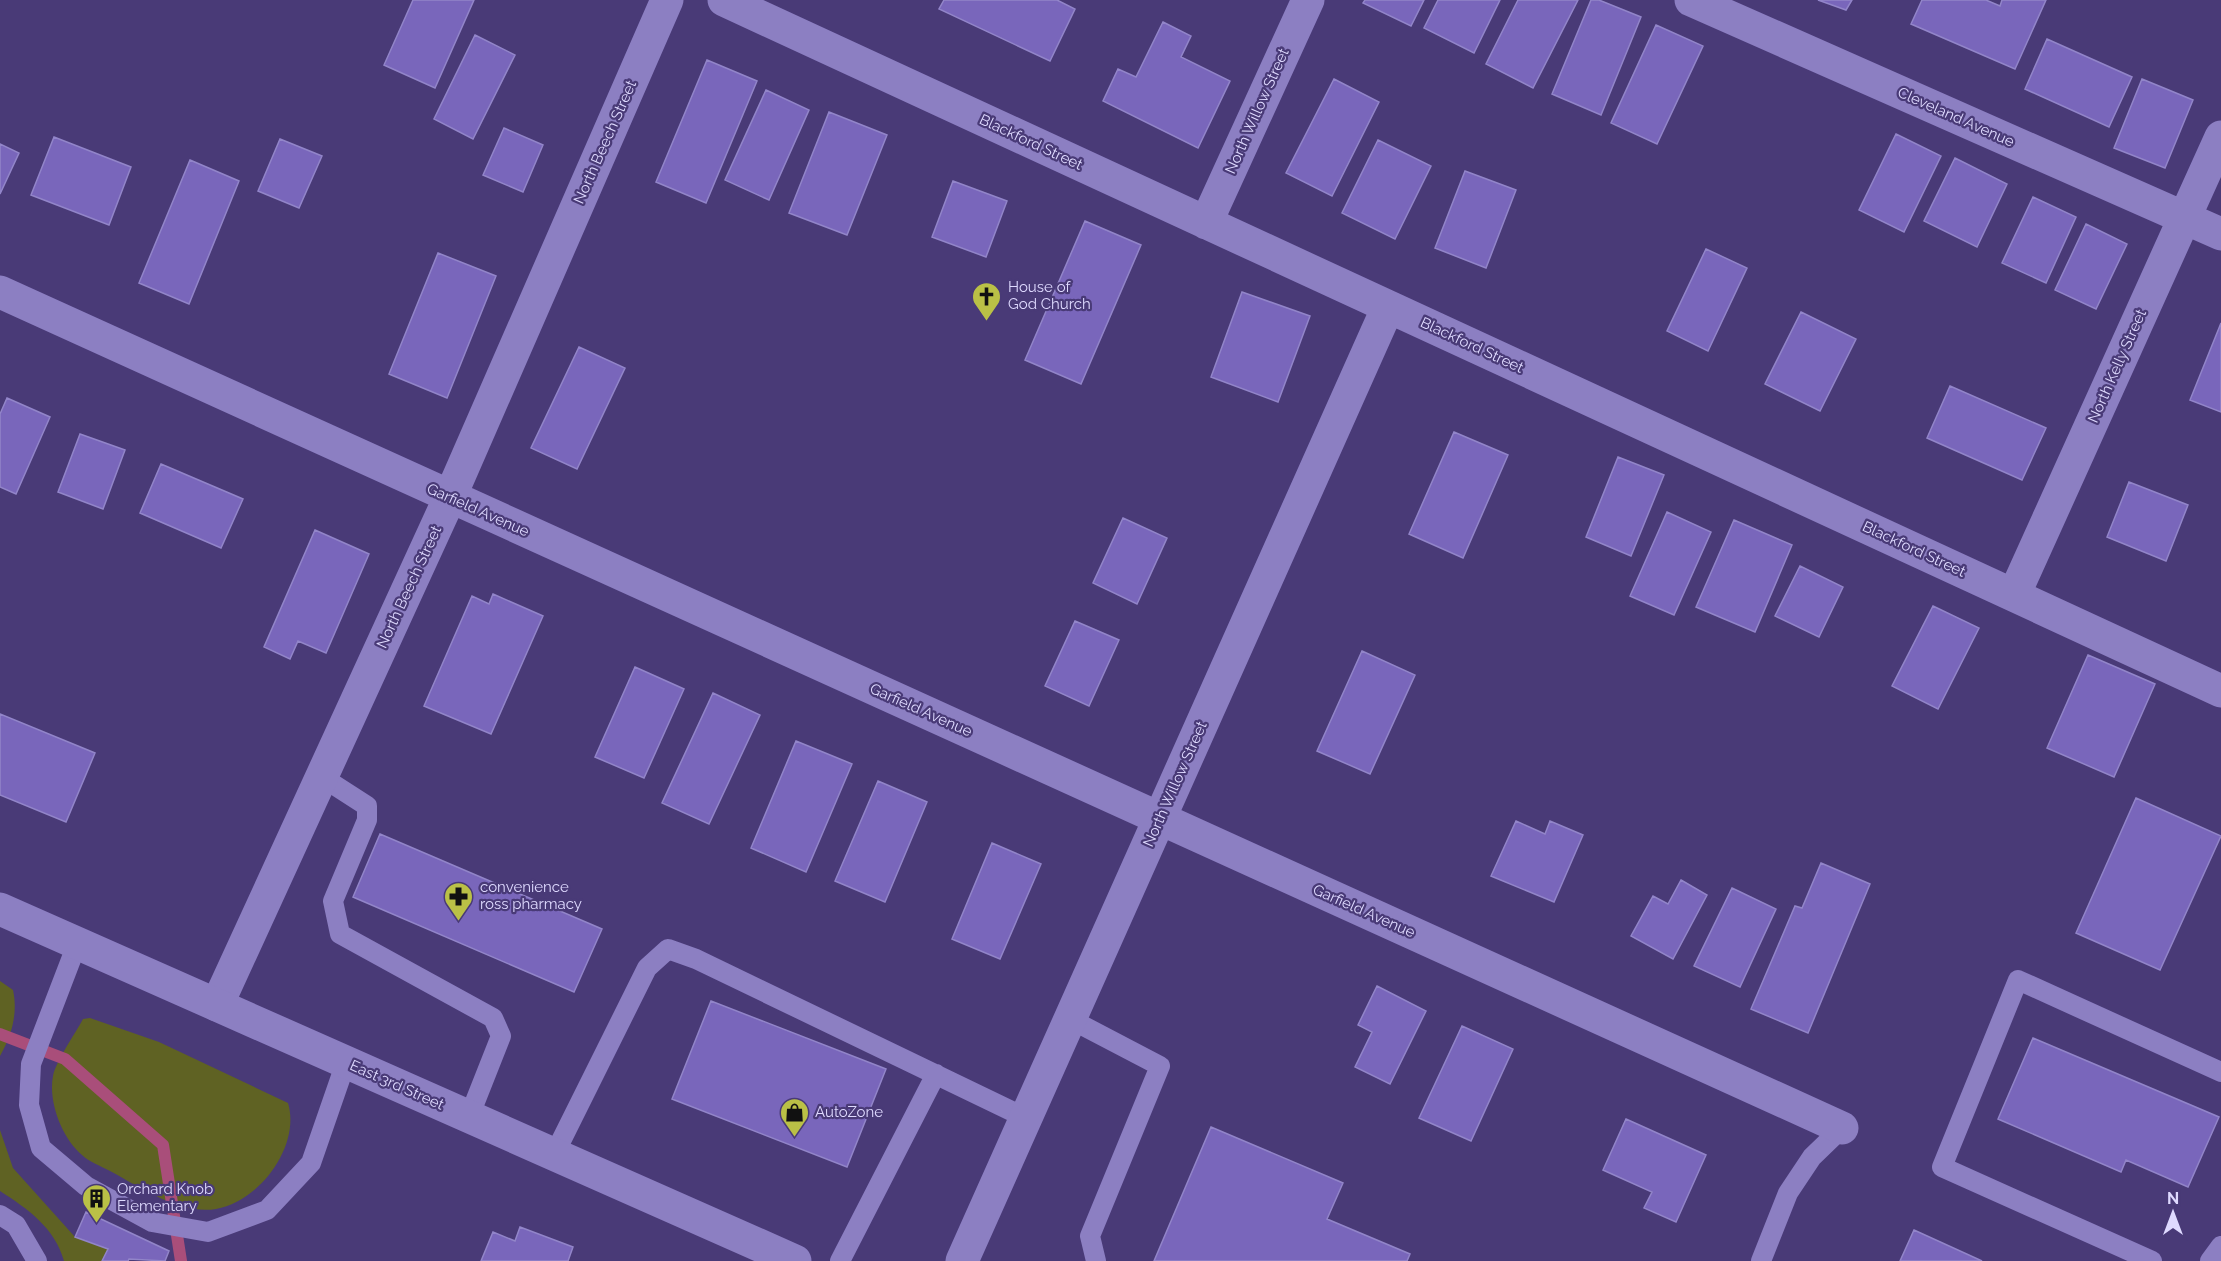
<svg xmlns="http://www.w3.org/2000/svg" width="2221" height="1261" viewBox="0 0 2221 1261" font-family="Raleway,sans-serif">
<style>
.green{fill:#5f6223}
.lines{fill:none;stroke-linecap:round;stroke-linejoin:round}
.stream{stroke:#a94e7a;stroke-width:12}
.building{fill:#7966bb;stroke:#9285c9;stroke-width:1.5}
.lane{stroke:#8c7fc2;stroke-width:20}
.street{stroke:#8c7fc2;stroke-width:33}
.secondary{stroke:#8c7fc2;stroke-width:33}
.labels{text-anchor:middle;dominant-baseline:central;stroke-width:4.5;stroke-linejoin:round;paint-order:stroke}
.street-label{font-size:15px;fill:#dfdaff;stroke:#493a77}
.poi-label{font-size:15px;fill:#dfdaff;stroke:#493a77;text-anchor:start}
</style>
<rect width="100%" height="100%" fill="#493a77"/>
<!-- green -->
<path class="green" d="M0 981 13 990C18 1013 12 1035 0 1056Z
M90 1018 159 1042 288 1103C301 1146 259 1202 216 1209 180 1215 140 1187 110 1171 101 1166 89 1162 82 1155 62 1138 48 1102 53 1076 56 1061 75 1034 83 1019Z
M0 1130 13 1168 75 1237 108 1249 102 1261H64C55 1228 28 1209 0 1191Z"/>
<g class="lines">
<!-- stream -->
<path class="stream" d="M0 1034 65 1059 163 1145 181 1261"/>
</g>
<!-- building -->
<path class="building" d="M413 0H474L435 88 384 65Z
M944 0H1057L1075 9 1050 61 939 9Z
M1365 0H1424L1411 26 1363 3Z
M1438 0H1500L1474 53 1424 28Z
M1518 0H1578L1533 88 1486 64Z
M1591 0H1599L1641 17 1601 115 1552 94Z
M1818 0H1852L1846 10Z
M1922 0H1986L2000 6 2002 0H2046L2015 69 1911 24Z
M1163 22 1191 36 1181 57 1230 81 1198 148 1103 101 1118 69 1136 77Z
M1656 25 1703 46 1657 144 1611 123Z
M475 35 515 55 473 139 434 119Z
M2047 39 2132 77 2109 127 2025 89Z
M707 60 757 81 706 203 656 182Z
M1334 79 1379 102 1332 196 1286 173Z
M2142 79 2193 100 2165 168 2114 148Z
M766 90 809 110 769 200 725 180Z
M829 112 887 135 847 235 789 213Z
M504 128 543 145 523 192 483 175Z
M1896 134 1941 156 1904 232 1859 210Z
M54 137 131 167 109 225 31 195Z
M280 139 322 156 299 208 258 191Z
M1378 140 1431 166 1395 239 1342 213Z
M0 144 19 153 0 194Z
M1955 158 2007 184 1977 247 1924 221Z
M190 160 239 181 189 304 139 283Z
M1465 171 1516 190 1486 268 1435 248Z
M953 181 1007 201 986 257 932 237Z
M2033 197 2076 217 2046 283 2002 263Z
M1085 221 1141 245 1081 384 1025 360Z
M2086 224 2127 244 2096 309 2055 290Z
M1706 249 1747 268 1708 351 1667 331Z
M438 253 496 276 447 398 389 374Z
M1242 292 1310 316 1278 402 1211 377Z
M1801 312 1856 339 1820 411 1765 384Z
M2221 323V412L2190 400Z
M579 347 625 368 577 469 531 448Z
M1950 386 2046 428 2022 480 1927 438Z
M7 398 50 417 16 494 0 487V414Z
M1454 432 1508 455 1463 558 1409 534Z
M80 434 125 450 103 509 58 492Z
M1618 457 1664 475 1631 556 1586 537Z
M161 464 243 499 221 548 140 513Z
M2129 482 2188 505 2166 561 2107 537Z
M1667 512 1711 532 1674 615 1630 596Z
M1123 518 1167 538 1137 604 1093 583Z
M1734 520 1792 545 1755 632 1696 607Z
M315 530 369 554 326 653 298 641 290 659 264 647Z
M1800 566 1843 587 1819 637 1775 616Z
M493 594 543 616 491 734 424 706 472 596 489 604Z
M1933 606 1979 628 1938 709 1892 686Z
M1075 621 1119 640 1089 706 1045 686Z
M1362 651 1415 675 1370 774 1317 751Z
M2088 655 2155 684 2114 777 2047 748Z
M635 667 684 689 644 778 595 757Z
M713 693 760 715 709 824 662 803Z
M0 714 95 753 66 822 0 795Z
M796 741 852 764 806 872 751 848Z
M878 781 927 802 885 902 835 881Z
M2136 798 2221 836 2160 970 2076 933Z
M1516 821 1545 834 1550 821 1583 835 1554 902 1491 876Z
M380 834 602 929 574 992 353 897Z
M992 843 1041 864 1000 959 952 939Z
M1821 863 1870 884 1808 1033 1751 1009 1795 906 1802 908Z
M1681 880 1707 895 1673 959 1631 936 1653 896 1668 904Z
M1732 888 1776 909 1740 987 1694 966Z
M1377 986 1426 1011 1390 1084 1355 1067 1372 1032 1358 1025Z
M711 1001 886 1069 847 1167 672 1099Z
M1462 1026 1513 1049 1471 1141 1419 1118Z
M2033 1038 2219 1117 2188 1187 2126 1160 2121 1172 1998 1119Z
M1626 1119 1706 1155 1676 1222 1644 1208 1652 1192 1603 1170Z
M1211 1127 1343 1183 1327 1219 1410 1254 1407 1261H1154Z
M86 1212 169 1251 165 1261 129 1259 128 1261H102L108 1249 75 1237Z
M520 1227 573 1247 568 1261H481L493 1232 515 1241Z
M1914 1230 1982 1261H1900Z"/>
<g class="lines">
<!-- lane -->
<path class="lane" d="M322 777 367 806V820L333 901 340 934 493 1018 501 1036 469 1117
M77 944 31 1064 29 1105 41 1148 86 1186 152 1222 208 1232 267 1210 311 1163 346 1062
M1070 1019 1160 1066 1090 1236 1096 1261
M554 1155 647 968 668 949 696 959 1026 1118
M0 1215 16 1225 37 1261
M840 1261 936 1074
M1761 1261 1788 1193 1812 1157 1842 1128
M2152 1261 1942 1167 2018 980 2221 1072
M2210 1261 2221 1246"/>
<!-- street -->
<path class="street" d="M724 0 2221 691
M1691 0 2221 234
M1206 223 1308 0
M0 292 1842 1128
M2014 595 2221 137
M217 1005 450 497 667 0
M962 1261 1388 307"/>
<!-- secondary -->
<path class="secondary" d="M0 909 795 1261"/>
</g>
<!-- icons -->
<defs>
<symbol id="church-pin" viewBox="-11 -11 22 30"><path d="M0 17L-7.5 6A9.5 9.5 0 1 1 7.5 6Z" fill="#bac046" stroke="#493a77"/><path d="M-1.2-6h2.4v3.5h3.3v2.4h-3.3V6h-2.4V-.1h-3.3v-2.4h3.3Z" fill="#111"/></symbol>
<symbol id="pharmacy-pin" viewBox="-11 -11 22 30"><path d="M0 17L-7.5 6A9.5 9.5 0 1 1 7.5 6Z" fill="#bac046" stroke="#493a77"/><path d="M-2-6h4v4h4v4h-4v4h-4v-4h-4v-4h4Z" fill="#111"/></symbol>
<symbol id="shop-pin" viewBox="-11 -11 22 30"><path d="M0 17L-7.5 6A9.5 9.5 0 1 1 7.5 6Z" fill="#bac046" stroke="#493a77"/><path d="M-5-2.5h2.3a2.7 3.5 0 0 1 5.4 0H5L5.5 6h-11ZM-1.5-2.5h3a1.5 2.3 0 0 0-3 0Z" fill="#111"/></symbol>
<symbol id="building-pin" viewBox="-11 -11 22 30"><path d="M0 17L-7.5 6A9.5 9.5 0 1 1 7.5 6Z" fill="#bac046" stroke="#493a77"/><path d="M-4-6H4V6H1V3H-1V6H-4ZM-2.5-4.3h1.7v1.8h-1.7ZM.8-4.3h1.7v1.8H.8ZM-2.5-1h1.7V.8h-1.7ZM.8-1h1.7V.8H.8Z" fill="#111"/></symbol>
</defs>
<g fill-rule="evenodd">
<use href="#church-pin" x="970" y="280" width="33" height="45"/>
<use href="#pharmacy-pin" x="442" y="880" width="33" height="45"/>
<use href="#shop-pin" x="778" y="1096" width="33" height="45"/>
<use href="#building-pin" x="80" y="1182" width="33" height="45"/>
</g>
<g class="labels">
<!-- street labels -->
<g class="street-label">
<text transform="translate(1257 111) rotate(-66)">North Willow Street</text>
<text transform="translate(1956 117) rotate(24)">Cleveland Avenue</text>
<text transform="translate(605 142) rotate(-66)">North Beech Street</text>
<text transform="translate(1031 142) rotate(25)">Blackford Street</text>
<text transform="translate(1472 345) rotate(25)">Blackford Street</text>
<text transform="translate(2117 366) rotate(-66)">North Kelly Street</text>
<text transform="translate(478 510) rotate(24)">Garfield Avenue</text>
<text transform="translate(1914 549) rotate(25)">Blackford Street</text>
<text transform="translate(409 587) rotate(-65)">North Beech Street</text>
<text transform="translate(921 710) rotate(24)">Garfield Avenue</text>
<text transform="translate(1175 784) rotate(-66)">North Willow Street</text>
<text transform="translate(1364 911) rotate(24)">Garfield Avenue</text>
<text transform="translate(397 1085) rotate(24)">East 3rd Street</text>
</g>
<!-- poi labels -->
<g class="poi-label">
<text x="1008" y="287">House of<tspan x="1008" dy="17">God Church</tspan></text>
<text x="480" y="887">convenience<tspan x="480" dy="17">ross pharmacy</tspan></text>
<text x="815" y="1112">AutoZone</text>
<text x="117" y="1189">Orchard Knob<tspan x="117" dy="17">Elementary</tspan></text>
</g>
</g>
<!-- north arrow -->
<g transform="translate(2173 1213)" stroke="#493a77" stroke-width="4.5" paint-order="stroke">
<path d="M0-4.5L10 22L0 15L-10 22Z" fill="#dfdaff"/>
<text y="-9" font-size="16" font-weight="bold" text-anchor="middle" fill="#dfdaff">N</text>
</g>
</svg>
